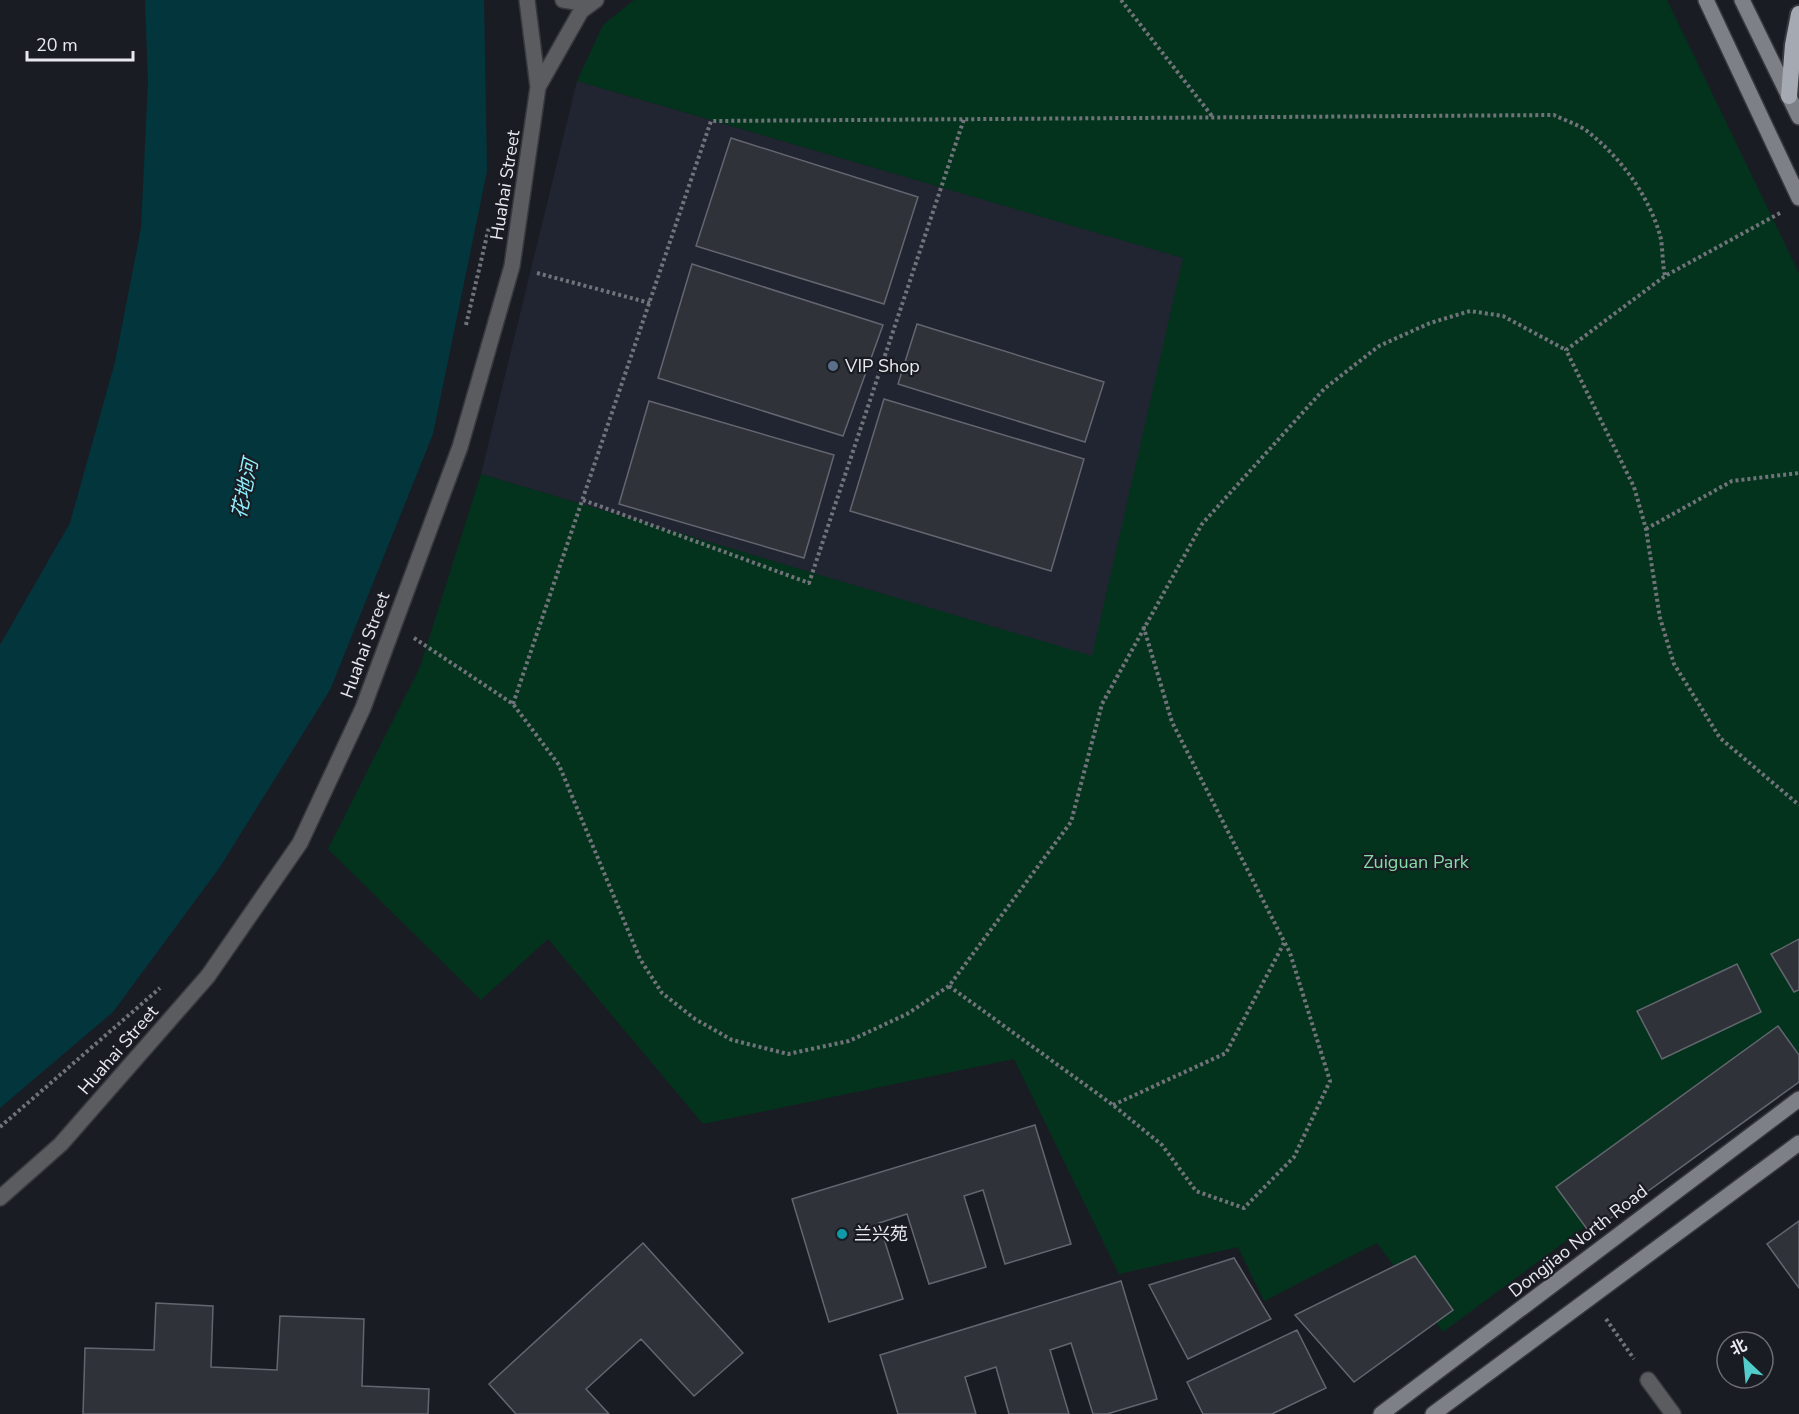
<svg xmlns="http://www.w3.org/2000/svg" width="1799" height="1414" viewBox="0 0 1799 1414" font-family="'Nunito Sans','Noto Sans SC',sans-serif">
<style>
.built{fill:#212531}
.green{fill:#03331c}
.water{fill:#02363c}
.building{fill:#2f3239;stroke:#64666f;stroke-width:1.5}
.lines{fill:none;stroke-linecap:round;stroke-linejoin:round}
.minor-casing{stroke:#37393f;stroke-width:18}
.secondary-casing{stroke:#37393f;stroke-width:18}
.trunk-casing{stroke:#37393f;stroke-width:20}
.path{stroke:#71737a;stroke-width:4;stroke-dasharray:3 3;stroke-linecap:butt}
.minor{stroke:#5a5c60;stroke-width:15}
.secondary{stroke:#7d8086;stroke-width:15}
.trunk{stroke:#a4a9b2;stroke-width:16}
.service-dot{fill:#5c6f8a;stroke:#1a1c23;stroke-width:2}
.culture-dot{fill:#0f9aa8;stroke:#1a1c23;stroke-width:2}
.labels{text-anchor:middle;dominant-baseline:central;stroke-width:4.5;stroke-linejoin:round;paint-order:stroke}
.street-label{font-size:18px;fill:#e7e9ee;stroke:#1a1c23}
.poi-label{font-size:18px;fill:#e7e9ee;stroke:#1a1c23;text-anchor:start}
.park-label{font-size:18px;fill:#85dea8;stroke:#1a1c23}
.water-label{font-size:20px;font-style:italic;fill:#90effe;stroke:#1a1c23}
</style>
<rect width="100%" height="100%" fill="#1a1c23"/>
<!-- built -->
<path class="built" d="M577 81 1184 258 1093 657 481 474Z"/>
<!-- green -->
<path class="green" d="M634 0H1667L1799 273V1068L1443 1332 1377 1243 1264 1301 1238 1247 1119 1274 1014 1059 703 1124 548 939 481 1000 328 849 420 667 481 474 1092 656 1183 258 577 81 603 25Z"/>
<!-- water -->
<path class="water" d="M145 0H484L487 171 433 434 330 690 220 867 113 1012 0 1108V645L70 523 115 362 141 228 148 82Z"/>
<!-- building -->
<path class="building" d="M731 138 918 197 884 304 696 246Z
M692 264 883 325 843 436 658 378Z
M917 324 1104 382 1085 442 898 384Z
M884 399 1084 459 1051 571 850 511Z
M649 401 834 455 804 558 619 504Z
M1799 939V990L1794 992 1771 954Z
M1737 964 1761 1012 1662 1059 1637 1011Z
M1778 1026 1799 1055V1082L1590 1233 1556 1187Z
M1035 1125 1071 1244 1005 1264 983 1190 964 1196 986 1267 929 1284 907 1214 879 1223 903 1299 829 1322 792 1199Z
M1799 1221V1288L1767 1244Z
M643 1243 743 1353 694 1396 641 1339 586 1389 609 1414H516L489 1384Z
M1415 1256 1453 1310 1354 1382 1295 1315Z
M1234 1258 1271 1319 1188 1359 1149 1285Z
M1121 1281 1157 1399 1107 1414H1093L1071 1343 1050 1350 1069 1414H1009L996 1367 965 1377 976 1414H898L880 1355Z
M156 1303 213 1306 211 1367 277 1370 280 1316 364 1319 362 1386 429 1389 428 1414H83L85 1348 154 1350Z
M1297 1330 1326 1388 1272 1414H1203L1187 1382Z"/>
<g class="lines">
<defs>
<path id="minor" d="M563 0 576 2 584 0
M538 87 581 11 596 0
M0 1198 61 1144 208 976 300 843 363 708 460 447 512 266 538 87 527 0
M1648 1380 1673 1414"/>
<path id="secondary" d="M1706 0 1799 198
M1742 0 1799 117
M1381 1414 1799 1099
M1433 1414 1799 1143"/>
<path id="trunk" d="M1789 96 1793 45 1799 14"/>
</defs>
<!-- minor casing -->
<use href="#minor" class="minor-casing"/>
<!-- secondary casing -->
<use href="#secondary" class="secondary-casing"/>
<!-- trunk casing -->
<use href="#trunk" class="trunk-casing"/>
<!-- path -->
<path class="path" d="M1121 0 1212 116
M1780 213 1665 276 1566 350 1634 487 1646 529 1660 618 1674 664 1720 738 1799 805
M537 273 650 303
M466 325 489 227
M583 500 809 583 964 119
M1646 529 1732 481 1799 473
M414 638 513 704 559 765 640 959 662 993 695 1019 732 1040 788 1054 849 1041 907 1014 949 986 1071 822 1102 704 1202 524 1324 389 1379 346 1430 323 1470 311 1503 316 1566 350
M513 704 711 121 1554 115C1564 120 1577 124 1587 131 1620 157 1648 194 1660 235 1663 247 1662 262 1665 276
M949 986 1113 1105 1162 1145 1196 1191 1244 1208 1294 1157 1330 1081 1290 953 1172 722 1143 625
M1113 1105 1226 1053 1284 943
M0 1127 160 988
M1606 1319 1634 1359"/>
<!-- minor -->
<use href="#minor" class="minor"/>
<!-- secondary -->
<use href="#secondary" class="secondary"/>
<!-- trunk -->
<use href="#trunk" class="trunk"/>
</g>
<!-- markers -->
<circle class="service-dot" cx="833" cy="366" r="6"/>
<circle class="culture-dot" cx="842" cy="1234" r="6"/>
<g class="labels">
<!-- street labels -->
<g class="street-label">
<text transform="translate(505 185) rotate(-81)">Huahai Street</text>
<text transform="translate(365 645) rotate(-70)">Huahai Street</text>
<text transform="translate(118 1050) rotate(-49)">Huahai Street</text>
<text transform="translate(1578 1241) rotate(-38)">Dongjiao North Road</text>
</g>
<!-- poi labels -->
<g class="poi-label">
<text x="845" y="366">VIP Shop</text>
<text x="854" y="1234">兰兴苑</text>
</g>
<!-- park labels -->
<g class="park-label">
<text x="1416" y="862">Zuiguan Park</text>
</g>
<!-- water labels -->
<g class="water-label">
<text transform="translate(245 489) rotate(-78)">花地河</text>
</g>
</g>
<!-- north arrow -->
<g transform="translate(1745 1360) rotate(334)"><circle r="28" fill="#1a1c23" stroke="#6c6e74" stroke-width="1.5"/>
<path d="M0-4.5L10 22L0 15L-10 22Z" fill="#52cdcc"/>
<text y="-9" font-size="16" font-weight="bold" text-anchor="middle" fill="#e7e9ee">北</text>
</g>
<!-- scale -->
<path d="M27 51v9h106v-9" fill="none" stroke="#e7e9ee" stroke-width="3"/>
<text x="36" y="51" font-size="18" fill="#e7e9ee" stroke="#1a1c23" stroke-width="4.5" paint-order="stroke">20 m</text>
</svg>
